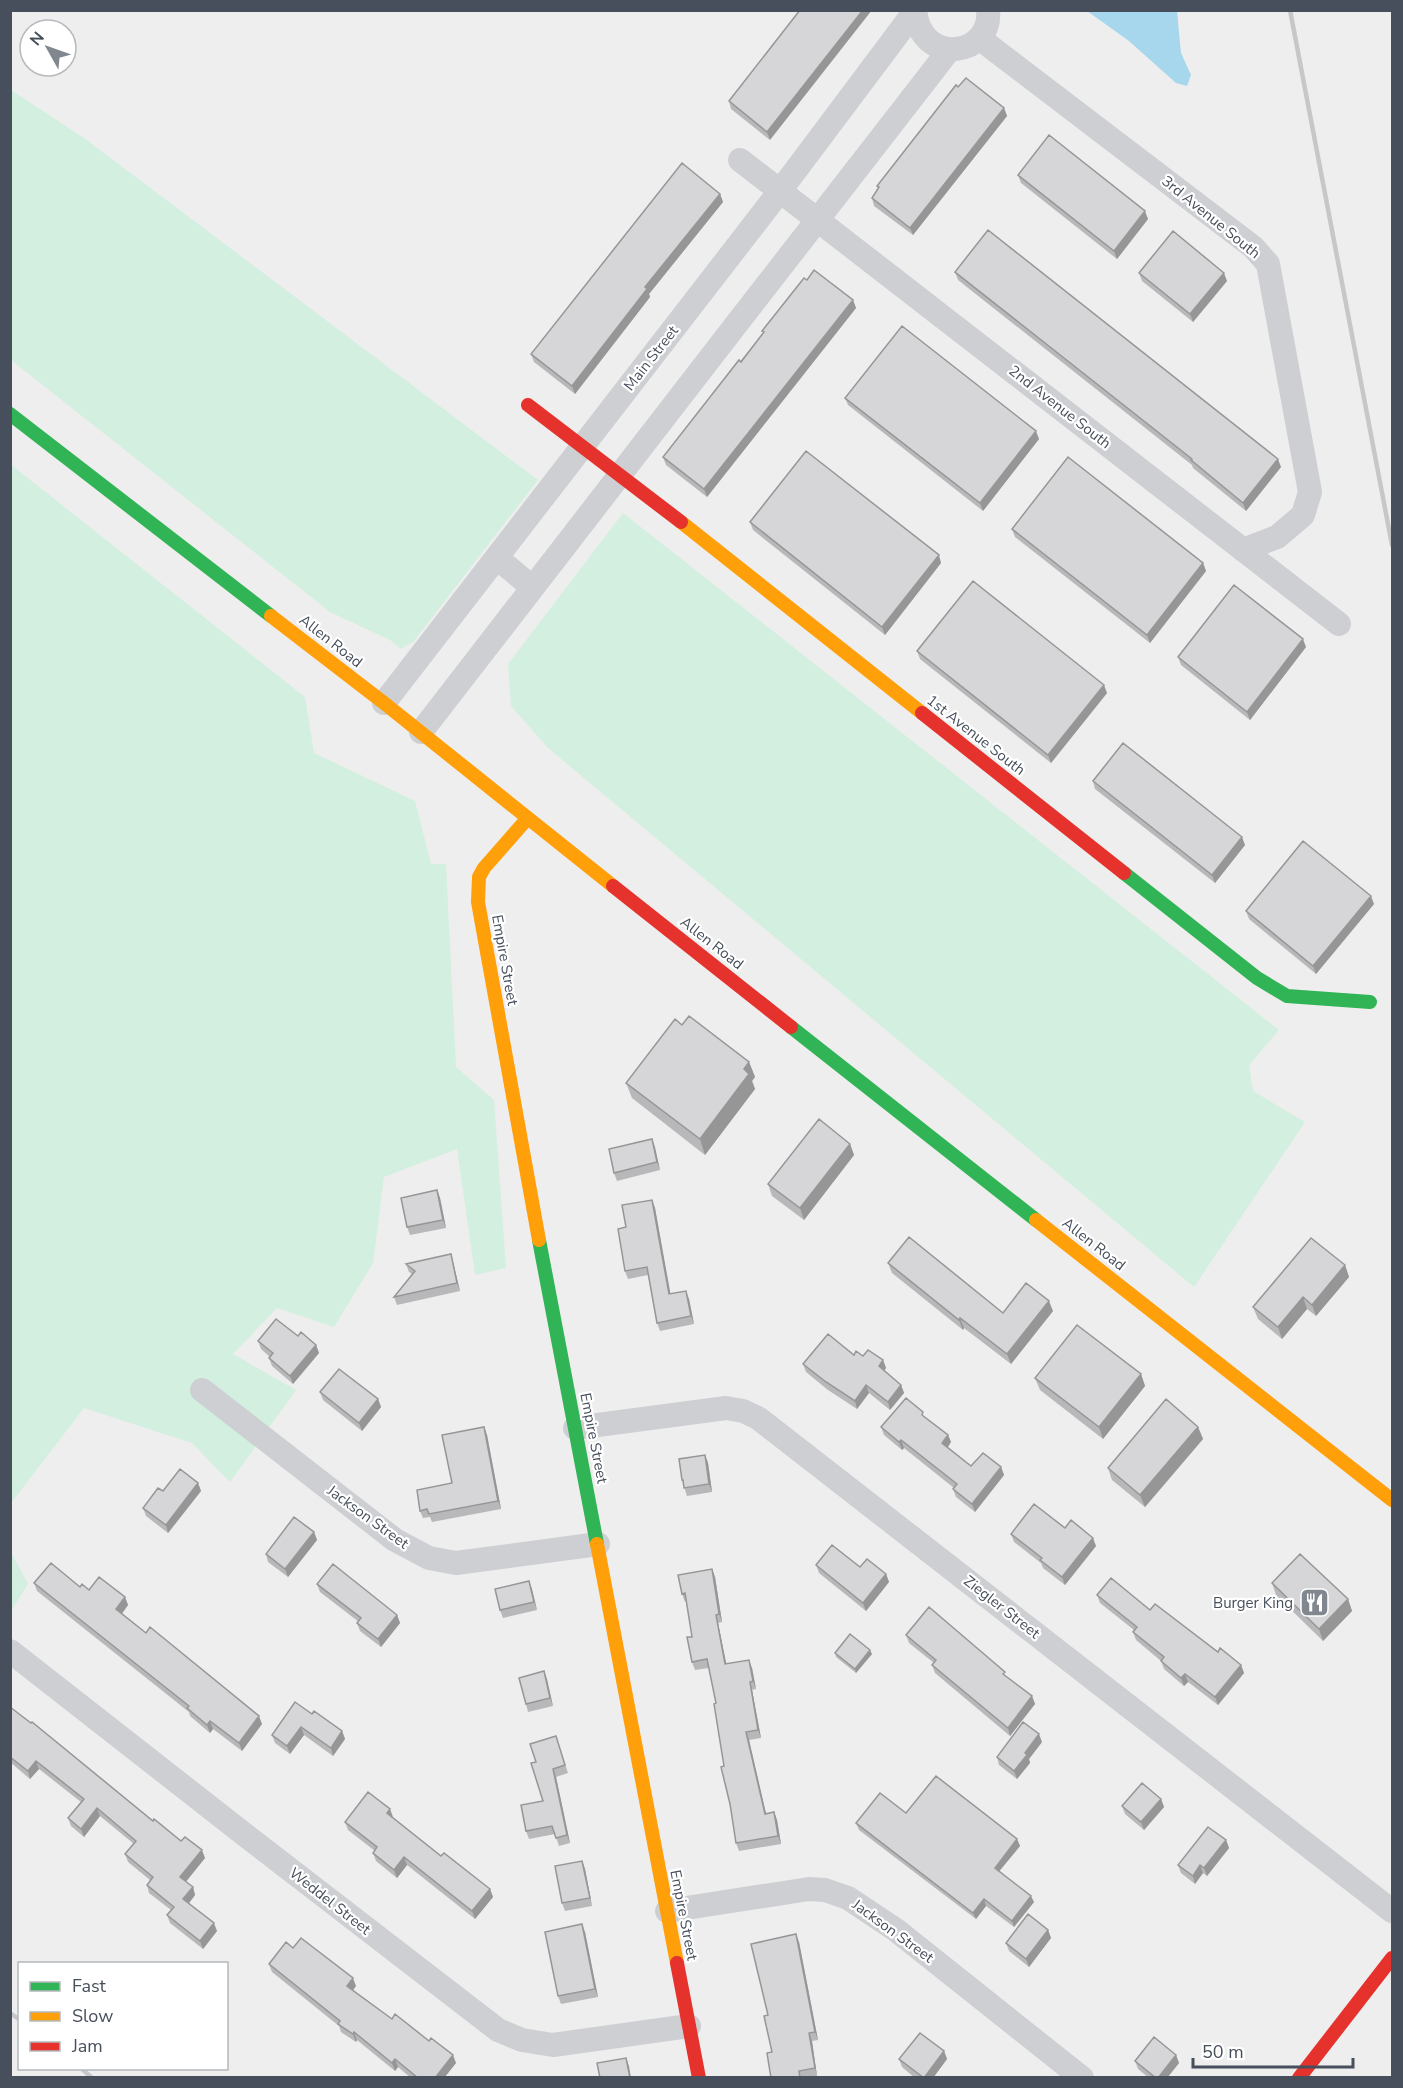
<svg xmlns="http://www.w3.org/2000/svg" width="1403" height="2088" viewBox="0 0 1403 2088" font-family="'Nunito Sans',sans-serif">
<style>
.green{fill:#d2efe0}
.water{fill:#a6d7ed}
.lines{fill:none;stroke-linecap:round;stroke-linejoin:round}
.street{stroke:#cdcfd2;stroke-width:24}
.fast{stroke:#30b455;stroke-width:14}
.slow{stroke:#ff9f0a;stroke-width:14}
.jam{stroke:#e5322d;stroke-width:14}
.rail{stroke:#c6c7c9;stroke-width:4.5}
.wall{fill:#b8b8ba}
.shaded-wall{fill:#969697}
.building{fill:#d6d6d8;stroke:#969697;stroke-width:1.5}
.labels{text-anchor:middle;dominant-baseline:central;stroke-width:4.5;stroke-linejoin:round;paint-order:stroke}
.street-label{font-size:15px;fill:#464f5b;stroke:#fff}
.poi-label{font-size:15px;fill:#464f5b;stroke:#fff;text-anchor:end}
</style>
<rect width="100%" height="100%" fill="#efeeee"/>
<!-- green -->
<path class="green" d="M11 90 84 138 538 480 414 641 401 649 390 640 330 612 11 360Z
M10 464 305 697 314 753 415 801 431 864H446L456 1067 494 1100 506 1268 475 1275 457 1149 384 1177 373 1263 334 1327 277 1308 233 1354 296 1390 230 1482 192 1443 84 1408 11 1503Z
M623 513 1279 1030 1249 1065 1253 1091 1305 1122 1194 1287 548 748 511 706 508 664Z
M11 1552 28 1584 11 1611H10Z"/>
<!-- water -->
<path class="water" d="M1087 11H1177L1181 53 1191 75 1187 86 1176 83 1129 41Z"/>
<g class="lines">
<!-- street -->
<path class="street" d="M915 10C921 68 993 56 988 10
M979 38 1253 247 1268 264 1310 492 1303 515 1277 537 1243 550
M740 160 1339 624
M497 558 532 587
M384 703 780 191 915 11
M421 732C596 503 774 277 950 49
M202 1390 395 1540 429 1558 456 1563 598 1544
M575 1428 726 1408 743 1411 758 1418 1392 1911
M10 1651 249 1838 498 2030 522 2040 553 2045 689 2026
M667 1911 809 1889 825 1890 848 1898 896 1930 1082 2078"/>
<!-- fast -->
<path class="fast" d="M10 414 271 616
M1124 873 1257 978 1287 996 1370 1002
M791 1027 1036 1220
M539 1240 597 1544"/>
<!-- slow -->
<path class="slow" d="M681 522 922 713
M271 616 384 703 613 886
M527 819 484 868 479 877 478 902 539 1240
M1036 1220 1392 1500
M597 1544 677 1963"/>
<!-- jam -->
<path class="jam" d="M528 405 681 522
M922 713 1124 873
M613 886 791 1027
M677 1963 699 2078
M1299 2078 1392 1958"/>
<!-- rail -->
<path class="rail" d="M1290 10 1392 545
M10 2013 20 2020
M81 2068 92 2078"/>
</g>
<!-- wall -->
<path class="wall" d="M800 10 770 140 731 109 729 101Z
M1004 108 1007 116 913 235 874 206 872 198 878 189 877 186Z
M1018 175 1148 219 1117 259 1021 183Z
M720 194 723 202 649 294 650 297 575 394 534 362 531 354Z
M955 272 1281 467 1246 511 1193 468 1192 465 958 280Z
M1139 273 1227 281 1193 322 1142 281Z
M853 300 856 308 707 497 666 465 663 457 763 333 762 331Z
M845 398 1039 439 983 511 848 405Z
M750 522 941 563 885 635 753 530Z
M1012 529 1203 563 1206 571 1150 643 1015 537Z
M1306 647 1250 720 1181 665 1178 657Z
M917 651 1107 693 1051 763 920 659Z
M1093 781 1245 845 1215 883 1095 789Z
M1374 904 1316 974 1249 919 1246 911Z
M682 1025 749 1062 755 1077 752 1081 755 1089 705 1155 632 1098 626 1083Z
M652 1139 660 1170 617 1181 614 1173Z
M850 1144 854 1155 804 1220 772 1196 768 1184Z
M437 1190 440 1198 446 1228 410 1235 407 1227Z
M652 1200 655 1208 670 1294 689 1299 694 1324 660 1331 657 1323 648 1275 628 1279 625 1271 626 1227Z
M451 1254 453 1262 460 1291 397 1305 394 1297 412 1274 409 1272 406 1264Z
M888 1263 1003 1313 1053 1311 1011 1364 964 1328 963 1330 892 1273Z
M1345 1265 1349 1277 1316 1316 1307 1309 1282 1339 1258 1319 1253 1307Z
M298 1336 316 1345 319 1353 293 1384 272 1366 269 1358 270 1357 261 1349 258 1341Z
M854 1355 883 1360 886 1368 884 1371 901 1385 904 1393 890 1410 869 1393 857 1409 828 1390 806 1372 803 1364Z
M1141 1374 1145 1386 1103 1439 1040 1390 1035 1378Z
M320 1392 378 1399 381 1407 362 1431 323 1400Z
M925 1417 948 1435 951 1442 948 1447 971 1466 1001 1467 1004 1475 975 1512 956 1497 953 1489 954 1488 904 1448 902 1450 884 1435 881 1427Z
M484 1427 487 1435 501 1509 432 1522 430 1517 423 1518 420 1511 452 1483Z
M1198 1427 1203 1439 1145 1507 1112 1480 1108 1468Z
M705 1455 708 1463 712 1492 687 1496 682 1480Z
M198 1483 201 1491 168 1533 146 1516 143 1508 163 1491Z
M1065 1528 1096 1546 1065 1585 1043 1568 1041 1563 1014 1542 1011 1534Z
M314 1532 317 1540 288 1577 268 1562 266 1554Z
M816 1565 860 1567 886 1574 889 1582 866 1611 819 1573Z
M712 1569 715 1577 722 1622 718 1623 726 1664 752 1668 756 1689 752 1690 761 1738 749 1740 766 1814 774 1812 777 1820 781 1844 739 1851 736 1843 716 1703 709 1668 695 1670 692 1662V1637L686 1601 685 1602 682 1594Z
M529 1581 537 1610 503 1618 500 1610Z
M34 1583 80 1587 125 1597 128 1605 122 1614 262 1724 242 1751 213 1729 210 1733 190 1716 189 1712 37 1591Z
M1272 1583 1348 1599 1352 1611 1323 1641 1276 1595Z
M317 1584 397 1615 400 1623 381 1647 360 1631 357 1623 359 1622 320 1592Z
M1097 1595 1150 1610 1218 1652 1241 1665 1244 1673 1218 1705 1188 1682 1184 1686 1164 1669 1161 1661 1136 1640 1133 1632 1134 1630 1100 1603Z
M906 1635 1008 1678 1032 1696 1035 1704 1010 1736 935 1673 932 1665 934 1663 909 1643Z
M835 1653 872 1654 856 1673 836 1657Z
M544 1671 553 1706 528 1712 526 1704Z
M10 1707 153 1821 205 1858 186 1882 193 1887 195 1895 189 1903 217 1931 203 1949 170 1923 167 1915 171 1910 149 1893 147 1885 150 1880 128 1862 125 1854 134 1844 100 1816 84 1837 71 1826 68 1818 81 1802 39 1769 30 1779 10 1762Z
M312 1714 342 1731 345 1739 333 1756 304 1735 290 1754 275 1743 272 1735Z
M556 1736 568 1773 556 1777 570 1843 559 1846 555 1834 529 1839 526 1831 543 1801 536 1762Z
M1042 1742 1029 1759 1030 1763 1017 1779 999 1765 997 1757Z
M1161 1799 1164 1807 1144 1830 1125 1814 1122 1806Z
M906 1813 1017 1839 1020 1846 999 1871 1034 1902 1014 1927 986 1906 976 1919 859 1830 856 1823Z
M393 1818 441 1856 490 1889 493 1897 475 1919 407 1865 397 1878 376 1861 373 1853 375 1851 348 1830 345 1822Z
M1226 1840 1229 1848 1207 1876 1203 1873 1195 1884 1181 1873 1178 1865Z
M582 1861 585 1869 592 1906 565 1911 562 1903Z
M1048 1930 1051 1938 1029 1967 1009 1951 1006 1943Z
M585 1932 598 1997 561 2004 558 1996Z
M799 1942 818 2040 812 2041 817 2076 809 2078H771L772 2052 768 2015Z
M293 1948 356 1986 353 1990 392 2019 456 2063 444 2078H411L398 2067 395 2071 357 2040 356 2042 341 2032 339 2026 272 1972 269 1964Z
M944 2051 947 2059 933 2078H915L902 2067 899 2059Z
M1176 2055 1179 2063 1167 2078H1149L1138 2069 1135 2061Z"/>
<!-- shaded-wall -->
<path class="shaded-wall" d="M863 10H872L770 140 767 132Z
M1004 108 1007 116 913 235 910 228Z
M720 194 723 202 649 294 650 297 575 394 572 386 645 287Z
M1145 211 1148 219 1117 259 1114 251Z
M1224 273 1227 281 1193 322 1190 314Z
M853 300 856 308 707 497 704 489Z
M1036 431 1039 439 983 511 980 503Z
M1278 459 1281 467 1246 511 1243 503Z
M939 555 941 563 885 635 882 627Z
M1203 563 1206 571 1150 643 1147 635Z
M1303 639 1306 647 1250 720 1247 712Z
M1104 685 1107 693 1051 763 1048 755Z
M1242 837 1245 845 1215 883 1212 875Z
M1371 896 1374 904 1316 974 1313 966Z
M749 1062 755 1077 752 1081 755 1089 705 1155 700 1139Z
M652 1139 655 1147 660 1170 657 1162Z
M850 1144 854 1155 804 1220 800 1208Z
M437 1190 440 1198 446 1228 443 1220Z
M652 1200 655 1208 672 1302 669 1294Z
M451 1254 453 1262 460 1291 457 1283Z
M1345 1265 1349 1277 1316 1316 1312 1305Z
M686 1291 689 1299 694 1324 691 1316Z
M1303 1297 1307 1309 1282 1339 1278 1327Z
M1049 1301 1053 1311 1011 1364 1007 1354Z
M960 1318 964 1328 963 1330 959 1320Z
M316 1345 319 1353 293 1384 290 1376Z
M883 1360 886 1368 881 1374 879 1366Z
M1141 1374 1145 1386 1103 1439 1099 1427Z
M866 1385 869 1393 857 1409 855 1401Z
M901 1385 904 1393 890 1410 888 1402Z
M378 1399 381 1407 362 1431 359 1423Z
M484 1427 487 1435 501 1509 498 1501Z
M1198 1427 1203 1439 1145 1507 1140 1495Z
M948 1435 951 1442 945 1451 942 1443Z
M901 1440 904 1448 902 1450 899 1442Z
M705 1455 708 1463 712 1492 709 1484Z
M1001 1467 1004 1475 975 1512 972 1504Z
M198 1483 201 1491 168 1533 166 1525Z
M314 1532 317 1540 288 1577 285 1569Z
M1093 1538 1096 1546 1065 1585 1062 1577Z
M712 1569 715 1577 722 1622 719 1614Z
M886 1574 889 1582 866 1611 863 1603Z
M529 1581 532 1589 537 1610 534 1602Z
M125 1597 128 1605 119 1617 116 1609Z
M1348 1599 1352 1611 1323 1641 1319 1629Z
M397 1615 400 1623 381 1647 378 1639Z
M716 1615 718 1623 728 1672 725 1664Z
M870 1650 872 1654 856 1673 855 1669Z
M749 1660 752 1668 756 1689 753 1681Z
M1241 1665 1244 1673 1218 1705 1215 1697Z
M544 1671 547 1679 553 1706 550 1698Z
M1185 1674 1188 1682 1184 1686 1181 1678Z
M750 1682 752 1690 761 1738 758 1730Z
M1032 1696 1035 1704 1010 1736 1008 1728Z
M259 1716 262 1724 242 1751 239 1743Z
M210 1721 213 1729 210 1733 207 1725Z
M301 1727 304 1735 290 1754 287 1746Z
M342 1731 345 1739 333 1756 331 1748Z
M746 1732 749 1740 768 1822 765 1814Z
M1039 1734 1042 1742 1029 1759 1030 1763 1017 1779 1014 1771 1025 1753Z
M36 1761 39 1769 30 1779 28 1771Z
M553 1769 556 1777 570 1843 567 1835Z
M1161 1799 1164 1807 1144 1830 1141 1822Z
M97 1808 100 1816 84 1837 81 1829Z
M390 1809 393 1817 387 1813Z
M774 1812 777 1820 781 1844 778 1836Z
M1017 1839 1020 1846 997 1874 995 1868Z
M1226 1840 1229 1848 1207 1876 1204 1868Z
M202 1850 205 1858 183 1885 180 1877Z
M404 1857 407 1865 397 1878 394 1870Z
M582 1861 585 1869 592 1906 590 1898Z
M1200 1865 1203 1873 1195 1884 1193 1876Z
M193 1887 195 1895 186 1907 183 1899Z
M490 1889 493 1897 475 1919 472 1911Z
M1031 1896 1034 1902 1014 1927 1012 1921Z
M984 1899 986 1906 976 1919 973 1913Z
M214 1923 217 1931 203 1949 200 1941Z
M582 1924 585 1932 598 1997 595 1989Z
M1048 1930 1051 1938 1029 1967 1026 1959Z
M796 1934 799 1942 818 2040 815 2032Z
M353 1978 356 1986 350 1994 347 1986Z
M354 2032 357 2040 356 2042 353 2034Z
M809 2033 812 2041 817 2076 815 2068Z
M944 2051 947 2059 933 2078H924Z
M453 2055 456 2063 444 2078H435Z
M1176 2055 1179 2063 1167 2078H1158Z
M626 2058 629 2066 631 2078H630Z
M395 2059 398 2067 395 2071 392 2063Z"/>
<!-- building -->
<path class="building" d="M800 10H863L767 132 729 101Z
M966 78 1004 108 910 228 872 198 879 187 877 186 956 85 958 87Z
M1049 135 1145 211 1114 251 1018 175Z
M682 163 720 194 645 287 647 289 572 386 531 354Z
M988 230 1278 459 1243 503 1191 460 1192 459 955 272Z
M1173 231 1224 273 1190 314 1139 273Z
M814 270 853 300 704 489 663 457 739 360 741 362 764 332 762 331 804 278 807 280Z
M902 326 1036 431 980 503 845 398Z
M806 451 939 555 882 627 750 522Z
M1068 457 1203 563 1147 635 1012 529Z
M973 581 1104 685 1048 755 917 651Z
M1234 585 1303 639 1247 712 1178 657Z
M1123 743 1242 837 1212 875 1093 781Z
M1303 841 1371 896 1313 966 1246 911Z
M689 1016 749 1062 744 1069 749 1074 700 1139 626 1083 675 1019 682 1025Z
M819 1119 850 1144 800 1208 768 1184Z
M652 1139 657 1162 614 1173 609 1149Z
M437 1190 443 1220 407 1227 401 1198Z
M652 1200 669 1294 686 1291 691 1316 657 1323 647 1267 625 1271 618 1229 626 1227 622 1205Z
M909 1237 1003 1313 1026 1283 1049 1301 1007 1354 960 1318 959 1320 888 1263Z
M1311 1238 1345 1265 1312 1305 1303 1297 1278 1327 1253 1307Z
M451 1254 457 1283 394 1297 415 1271 406 1264Z
M276 1319 298 1336 301 1332 316 1345 290 1376 269 1358 273 1353 258 1341Z
M1077 1325 1141 1374 1099 1427 1035 1378Z
M828 1334 854 1355 856 1351 863 1356 868 1350 883 1360 879 1366 901 1385 888 1402 866 1385 855 1401 826 1382 803 1364Z
M339 1369 378 1399 359 1423 320 1392Z
M906 1398 923 1412 922 1415 948 1435 942 1443 971 1466 983 1453 1001 1467 972 1504 953 1489 957 1484 901 1440 899 1442 881 1427Z
M1166 1399 1198 1427 1140 1495 1108 1468Z
M484 1427 498 1501 429 1514 427 1509 420 1511 417 1490 452 1483 442 1435Z
M705 1455 709 1484 684 1488 683 1480H682L679 1459Z
M180 1469 198 1483 166 1525 143 1508 158 1488 163 1491Z
M1034 1504 1065 1528 1071 1520 1093 1538 1062 1577 1040 1560 1042 1558 1011 1534Z
M294 1517 314 1532 285 1569 266 1554Z
M832 1545 860 1567 867 1559 886 1574 863 1603 816 1565Z
M1300 1554 1348 1599 1319 1629 1272 1583Z
M51 1563 80 1587 82 1584 89 1590 99 1577 125 1597 116 1609 146 1633 150 1627 259 1716 239 1743 210 1721 207 1725 187 1708 189 1706 34 1583Z
M333 1564 397 1615 378 1639 357 1623 361 1618 317 1584Z
M712 1569 719 1614 716 1615 725 1664 749 1660 753 1681 750 1682 758 1730 746 1732 765 1814 774 1812 778 1836 736 1843 730 1804 721 1767 724 1766 714 1704 716 1703 707 1659 692 1662 687 1637H692L685 1593 682 1594 678 1575Z
M1111 1578 1150 1610 1155 1604 1218 1652 1220 1648 1241 1665 1215 1697 1185 1674 1181 1678 1161 1661 1164 1657 1133 1632 1137 1627 1097 1595Z
M529 1581 534 1602 500 1610 495 1589Z
M929 1607 1005 1672 1003 1674 1032 1696 1008 1728 932 1665 936 1660 906 1635Z
M850 1634 870 1650 855 1669 835 1653Z
M544 1671 550 1698 526 1704 519 1678Z
M295 1702 312 1714 314 1711 342 1731 331 1748 301 1727 287 1746 272 1735Z
M10 1707 31 1723 32 1722 153 1821 154 1819 181 1841 185 1837 202 1850 180 1877 193 1887 183 1899 214 1923 200 1941 167 1915 174 1907 147 1885 153 1877 125 1854 136 1841 97 1808 81 1829 68 1818 84 1799 36 1761 28 1771 10 1757Z
M1023 1722 1039 1734 1025 1753 1027 1755 1014 1771 997 1757Z
M556 1736 565 1765 553 1769 567 1835 556 1838 552 1826 526 1831 521 1805 543 1801 531 1763 536 1762 530 1744Z
M936 1776 1017 1839 995 1868 1031 1896 1012 1921 984 1899 973 1913 856 1823 880 1793 906 1813Z
M1142 1783 1161 1799 1141 1822 1122 1806Z
M368 1792 390 1809 387 1813 441 1856 444 1853 490 1889 472 1911 404 1857 394 1870 373 1853 377 1847 345 1822Z
M1208 1827 1226 1840 1204 1868 1200 1865 1193 1876 1178 1865Z
M582 1861 590 1898 562 1903 555 1866Z
M1028 1914 1048 1930 1026 1959 1006 1943Z
M582 1924 595 1989 558 1996 545 1932Z
M796 1934 815 2032 809 2033 815 2068 799 2071 800 2078H771L767 2053 772 2052 764 2016 768 2015 751 1944Z
M301 1938 353 1978 347 1986 392 2019 395 2014 429 2041 431 2038 453 2055 435 2078H418L395 2059 392 2063 354 2032 353 2034 338 2024 340 2021 269 1964 286 1942 293 1948Z
M920 2033 944 2051 924 2078 899 2059Z
M1154 2037 1176 2055 1158 2078H1156L1135 2061Z
M626 2058 630 2078H600L597 2063Z"/>
<!-- icons -->
<defs>
<symbol id="restaurant-square" viewBox="-11 -11 22 22"><rect x="-9" y="-9" width="18" height="18" rx="4" fill="#81878e" stroke="#fff"/><path d="M-5-6h1v4h1v-4h1v4h1v-4h1v5L-1.5 .5V6h-2V.5L-5-1ZM5-6V6H3V1.5H1.5Q1.5-4 5-6Z" fill="#fff"/></symbol>
</defs>
<g fill-rule="evenodd">
<use href="#restaurant-square" x="1298" y="1586" width="33" height="33"/>
</g>
<g class="labels">
<!-- street labels -->
<g class="street-label">
<text transform="translate(1211 217) rotate(39)">3rd Avenue South</text>
<text transform="translate(651 358) rotate(-52)">Main Street</text>
<text transform="translate(1060 407) rotate(38)">2nd Avenue South</text>
<text transform="translate(331 641) rotate(38)">Allen Road</text>
<text transform="translate(976 735) rotate(38)">1st Avenue South</text>
<text transform="translate(712 943) rotate(38)">Allen Road</text>
<text transform="translate(505 960) rotate(80)">Empire Street</text>
<text transform="translate(1094 1244) rotate(38)">Allen Road</text>
<text transform="translate(594 1438) rotate(79)">Empire Street</text>
<text transform="translate(368 1517) rotate(36)">Jackson Street</text>
<text transform="translate(1002 1607) rotate(38)">Ziegler Street</text>
<text transform="translate(330 1901) rotate(38)">Weddel Street</text>
<text transform="translate(684 1915) rotate(79)">Empire Street</text>
<text transform="translate(893 1931) rotate(36)">Jackson Street</text>
</g>
<!-- poi labels -->
<g class="poi-label">
<text x="1293" y="1603">Burger King</text>
</g>
</g>
<!-- border -->
<rect width="1403" height="2088" fill="none" stroke="#464f5b" stroke-width="24"/>
<!-- legend -->
<rect x="18" y="1962" width="210" height="108" fill="#ffffff" stroke="#b5b9bd" stroke-width="1.5"/>
<rect x="30" y="1982" width="30" height="9" fill="#30b455" stroke="#b5b9bd" stroke-width="1.5"/>
<text x="72" y="1992" font-size="18" fill="#464f5b">Fast</text>
<rect x="30" y="2012" width="30" height="9" fill="#ff9f0a" stroke="#b5b9bd" stroke-width="1.5"/>
<text x="72" y="2022" font-size="18" fill="#464f5b">Slow</text>
<rect x="30" y="2042" width="30" height="9" fill="#e5322d" stroke="#b5b9bd" stroke-width="1.5"/>
<text x="72" y="2052" font-size="18" fill="#464f5b">Jam</text>
<!-- north arrow -->
<g transform="translate(48 48) rotate(310)"><circle r="28" fill="#ffffff" stroke="#b5b9bd" stroke-width="1.5"/>
<path d="M0-4.5L10 22L0 15L-10 22Z" fill="#81878e"/>
<text y="-9" font-size="16" font-weight="bold" text-anchor="middle" fill="#464f5b">N</text>
</g>
<!-- scale -->
<path d="M1193 2058v9h160v-9" fill="none" stroke="#464f5b" stroke-width="3"/>
<text x="1202" y="2058" font-size="18" fill="#464f5b" stroke="#ffffff" stroke-width="4.5" paint-order="stroke">50 m</text>
</svg>
